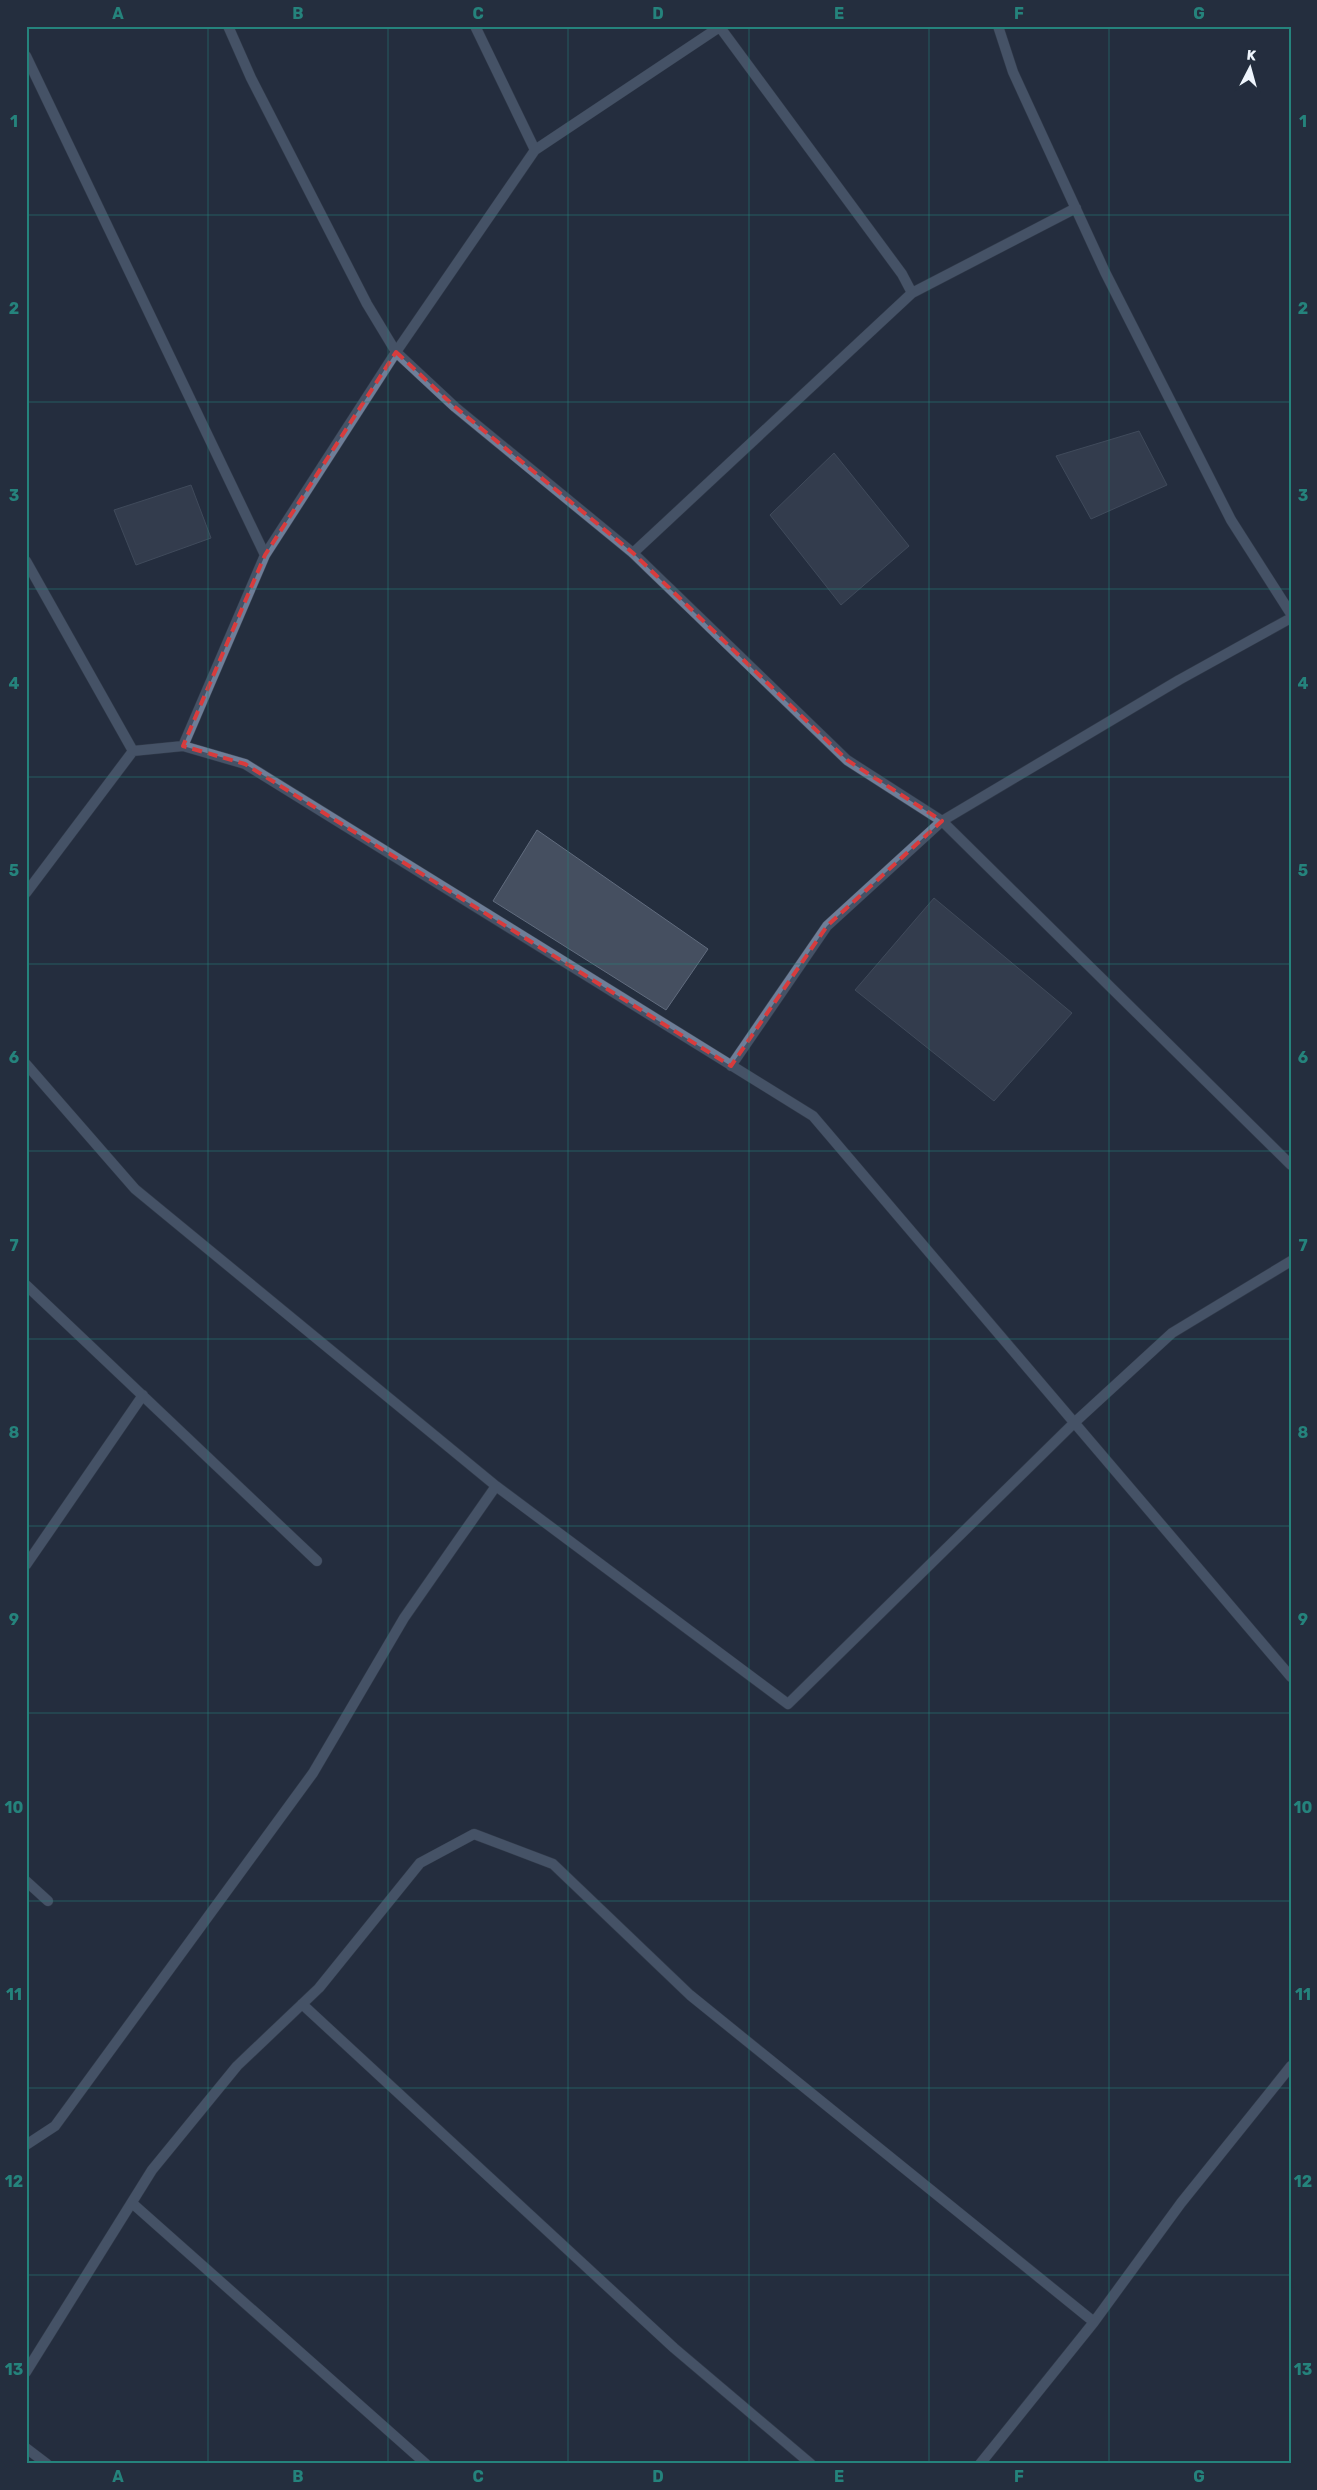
<svg xmlns="http://www.w3.org/2000/svg" width="1317" height="2490" viewBox="0 0 1317 2490" font-family="Rubik,sans-serif">
<style>
.building{fill:#454f60;stroke:#616c7e}
.lines{fill:none;stroke-linecap:round;stroke-linejoin:round}
.minor-casing{stroke:#404a59;stroke-width:11}
.minor{stroke:#6e7e98;stroke-width:10}
.marked{fill:none;stroke:#d83c3d;stroke-width:4;stroke-dasharray:10 6;stroke-linejoin:round}
.grid{fill:none;stroke:#25837c;stroke-width:1;stroke-opacity:0.55}
.neatline{fill:none;stroke:#25837c;stroke-width:2}
.grid-label{font-size:16px;text-anchor:middle;font-weight:bold;fill:#25837c}
</style>
<rect width="100%" height="100%" fill="#242e3e"/>
<!-- building -->
<path class="building" d="M1139 431 1167 485 1091 519 1056 456Z
M834 453 909 546 841 605 770 515Z
M191 485 211 538 136 565 114 510Z
M537 830 708 949 666 1010 493 901Z
M934 898 1072 1013 994 1101 855 990Z"/>
<g class="lines">
<defs>
<path id="minor" d="M228 26 251 78 367 304 396 352 455 407 633 553 847 760 942 821 1291 1165
M475 26 535 150
M719 26 902 274 912 293
M998 26 1013 72 1105 272 1231 520 1291 614
M26 56 265 555
M633 553 912 293 1076 208
M26 561 133 751 183 746 245 764 813 1116 1291 1677
M183 746 265 555 396 352 535 150 721 26
M26 893 133 751
M26 1064 135 1189 496 1486 788 1704 1074 1423 1172 1333 1291 1261
M731 1066 827 926 942 821 1179 680 1291 618
M26 1285 317 1561
M26 1565 143 1395
M26 1881 48 1901
M302 2004 674 2348 811 2464
M26 2145 55 2126 313 1773 404 1618 496 1486
M132 2203 426 2464
M26 2372 152 2170 237 2066 319 1988 420 1863 474 1834 553 1864 690 1995 1094 2322
M26 2448 47 2464
M980 2464 1094 2322 1181 2203 1291 2066"/>
</defs>
<!-- minor casing -->
<use href="#minor" class="minor-casing"/>
<!-- minor -->
<use href="#minor" class="minor"/>
</g>
<!-- marked area -->
<path d="M0 0H1317V2490H0ZM396 352 455 407 633 553 847 760 942 821 827 926 731 1066 245 764 183 746 265 555Z" fill="#242e3e" fill-opacity=".55" fill-rule="evenodd"/>
<path class="marked" d="M396 352 455 407 633 553 847 760 942 821 827 926 731 1066 245 764 183 746 265 555Z"/>
<!-- grid -->
<path class="grid" d="M208 26V2464M388 26V2464M568 26V2464M749 26V2464M929 26V2464M1109 26V2464M26 215H1291M26 402H1291M26 589H1291M26 777H1291M26 964H1291M26 1151H1291M26 1339H1291M26 1526H1291M26 1713H1291M26 1901H1291M26 2088H1291M26 2275H1291"/>
<!-- border -->
<rect width="1317" height="2490" fill="none" stroke="#242e3e" stroke-width="55"/>
<!-- north arrow -->
<g transform="translate(1250 68) rotate(6)" stroke="#242e3e" stroke-width="4" paint-order="stroke">
<path d="M0-4L9 19L0 12L-9 19Z" fill="#eff5fd"/>
<text y="-8" font-size="14" font-weight="bold" text-anchor="middle" fill="#eff5fd">K</text>
</g>
<rect x="28" y="28" width="1262" height="2434" class="neatline"/>
<g class="grid-label">
<text x="118" y="19">A</text>
<text x="298" y="19">B</text>
<text x="478" y="19">C</text>
<text x="658" y="19">D</text>
<text x="839" y="19">E</text>
<text x="1019" y="19">F</text>
<text x="1199" y="19">G</text>
<text x="14" y="127">1</text>
<text x="1303" y="127">1</text>
<text x="14" y="314">2</text>
<text x="1303" y="314">2</text>
<text x="14" y="501">3</text>
<text x="1303" y="501">3</text>
<text x="14" y="689">4</text>
<text x="1303" y="689">4</text>
<text x="14" y="876">5</text>
<text x="1303" y="876">5</text>
<text x="14" y="1063">6</text>
<text x="1303" y="1063">6</text>
<text x="14" y="1251">7</text>
<text x="1303" y="1251">7</text>
<text x="14" y="1438">8</text>
<text x="1303" y="1438">8</text>
<text x="14" y="1625">9</text>
<text x="1303" y="1625">9</text>
<text x="14" y="1813">10</text>
<text x="1303" y="1813">10</text>
<text x="14" y="2000">11</text>
<text x="1303" y="2000">11</text>
<text x="14" y="2187">12</text>
<text x="1303" y="2187">12</text>
<text x="14" y="2375">13</text>
<text x="1303" y="2375">13</text>
<text x="118" y="2482">A</text>
<text x="298" y="2482">B</text>
<text x="478" y="2482">C</text>
<text x="658" y="2482">D</text>
<text x="839" y="2482">E</text>
<text x="1019" y="2482">F</text>
<text x="1199" y="2482">G</text>
</g>
</svg>
